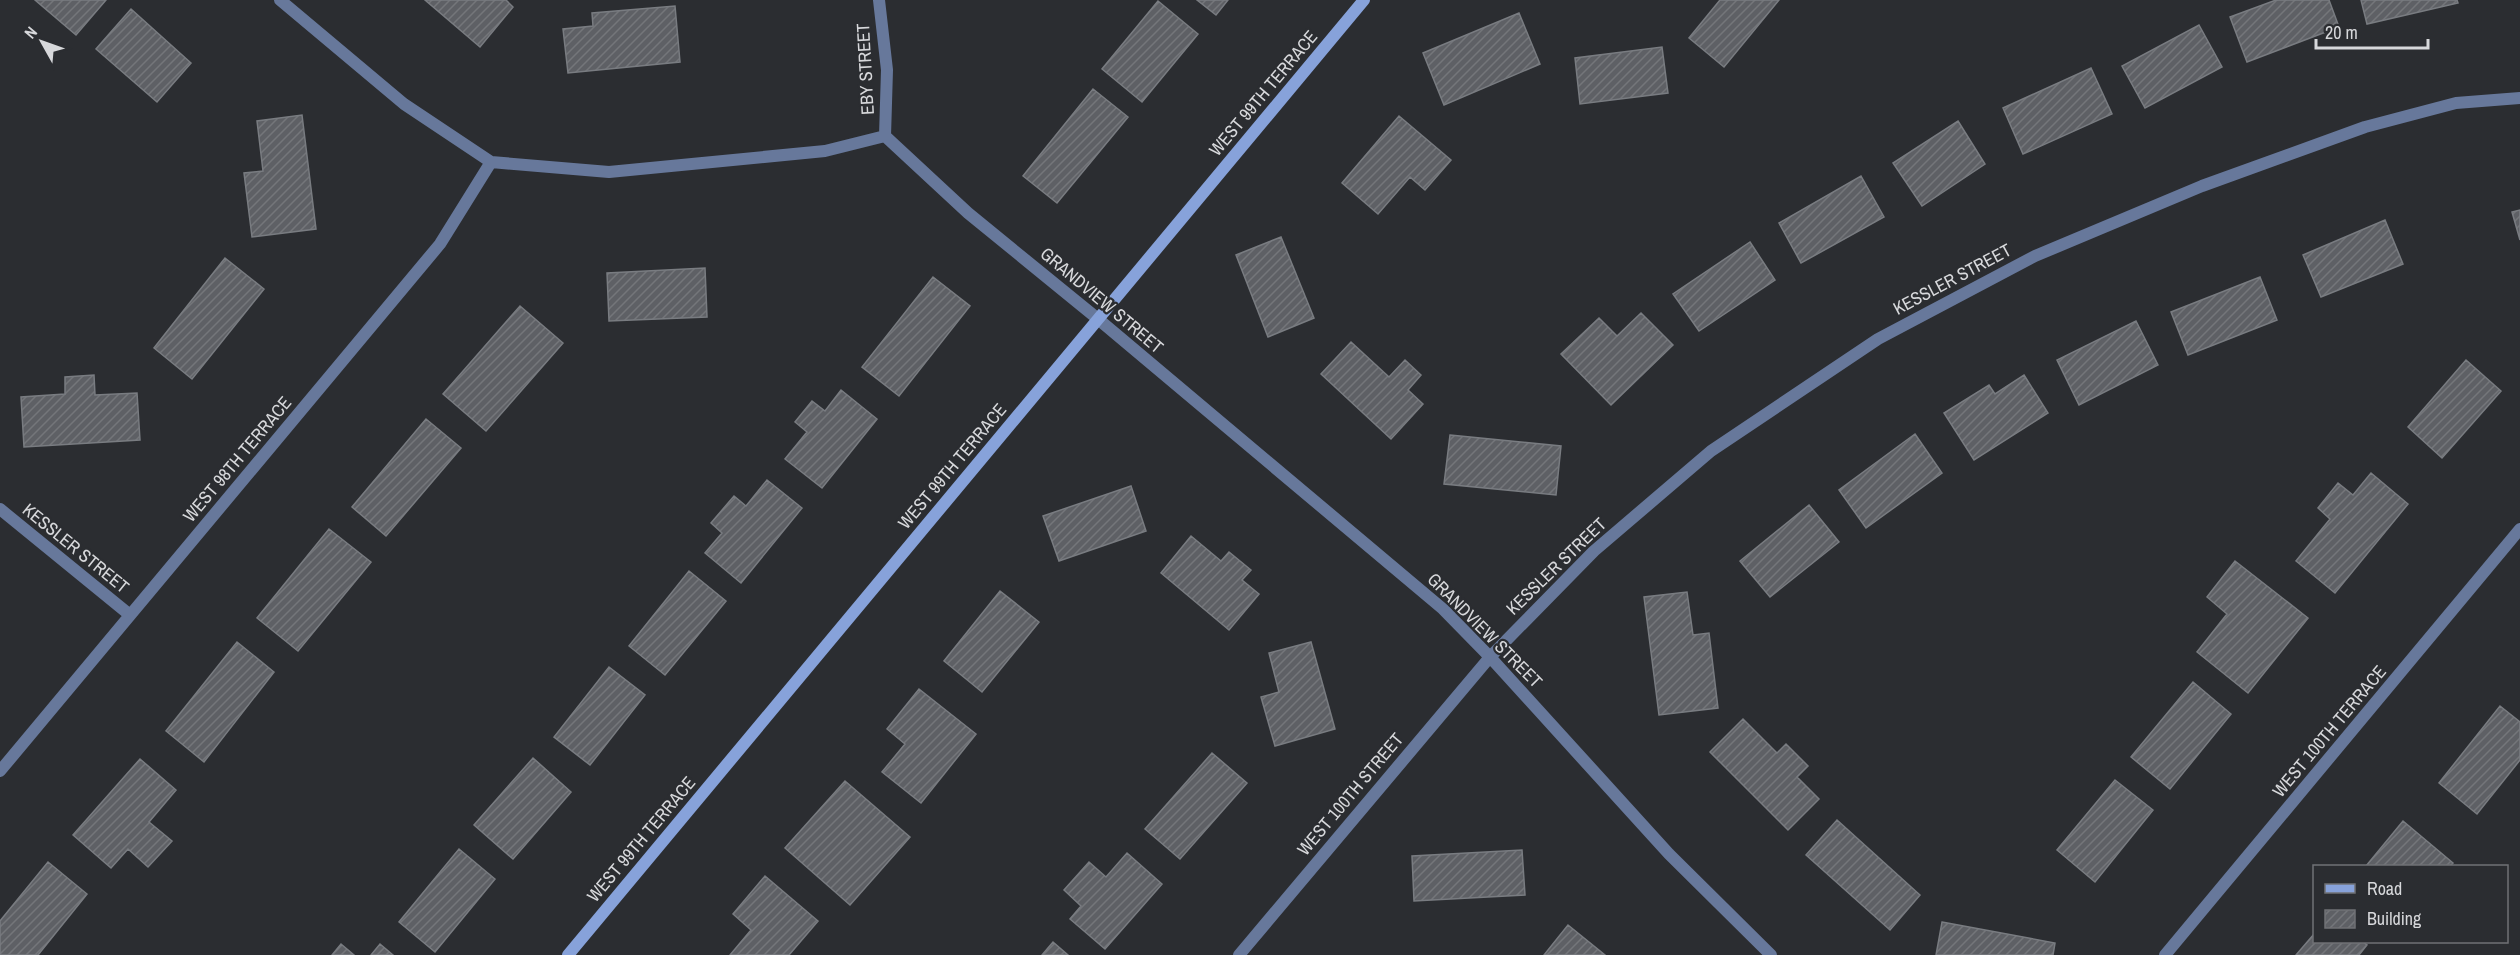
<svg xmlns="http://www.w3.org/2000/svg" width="2520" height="955" viewBox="0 0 2520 955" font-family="'Archivo Narrow',sans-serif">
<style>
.building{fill:url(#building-hatch);stroke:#797c81;stroke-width:1.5}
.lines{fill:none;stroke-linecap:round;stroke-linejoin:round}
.street{stroke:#67789b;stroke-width:12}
.secondary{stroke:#87a2da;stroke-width:12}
.labels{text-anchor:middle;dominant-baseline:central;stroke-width:4.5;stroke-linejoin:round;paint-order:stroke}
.street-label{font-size:18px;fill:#d7d8db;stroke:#2b2d31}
</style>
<defs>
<pattern id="building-hatch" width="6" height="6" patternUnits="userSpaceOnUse" patternTransform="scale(1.5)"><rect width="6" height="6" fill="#5e6065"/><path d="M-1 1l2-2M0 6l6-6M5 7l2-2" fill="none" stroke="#74767a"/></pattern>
</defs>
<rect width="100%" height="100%" fill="#2b2d31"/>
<!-- building -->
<path class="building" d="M35 0H106L76 35Z
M425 0H506L513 7 480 47Z
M1197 0H1228L1216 15Z
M1720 0H1779L1724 67 1689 38Z
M2276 0H2329L2339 27 2247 62 2230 17Z
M2361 0H2457L2458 3 2367 24Z
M1158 1 1198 34 1142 102 1102 69Z
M675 6 680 62 568 73 563 29 593 26 592 13Z
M131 9 191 63 157 102 96 49Z
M1519 13 1540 64 1444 105 1423 53Z
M2199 25 2222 67 2145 108 2122 66Z
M1662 47 1668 93 1580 104 1575 58Z
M2091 68 2112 114 2023 154 2003 108Z
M1093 89 1128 117 1057 203 1023 176Z
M302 115 316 229 252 237 244 173 263 171 257 121Z
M1399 116 1451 160 1425 190 1410 177 1378 214 1342 183Z
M1958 121 1985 164 1922 206 1893 163Z
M1861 176 1884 217 1801 263 1779 223Z
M2520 210V240L2512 212Z
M2385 220 2403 264 2321 297 2303 255Z
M1281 237 1314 318 1268 337 1236 255Z
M1750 242 1775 280 1699 331 1673 294Z
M225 258 264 289 192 379 154 348Z
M705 268 707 317 609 321 607 273Z
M933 277 970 306 899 396 862 367Z
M2260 277 2277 320 2188 355 2171 312Z
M520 306 563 343 486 431 443 394Z
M1641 313 1673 345 1611 405 1561 354 1599 318 1617 336Z
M2136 321 2158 365 2079 405 2057 360Z
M1351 342 1389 377 1405 360 1421 375 1408 390 1423 404 1391 439 1321 374Z
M2466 360 2501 391 2442 458 2408 427Z
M94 375 95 395 137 393 140 440 24 447 21 397 65 394V377Z
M2024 375 2048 413 1974 460 1944 413 1989 385 1995 394Z
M841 390 877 419 822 488 785 459 807 432 795 422 812 401 825 411Z
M426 419 461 448 386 536 352 507Z
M1915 434 1942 473 1866 528 1839 490Z
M1450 435 1561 446 1556 495 1444 484Z
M2371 473 2408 504 2335 593 2296 561 2330 519 2318 508 2338 483 2353 495Z
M767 480 802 508 741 583 705 553 722 533 711 523 734 496 746 506Z
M1131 486 1146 531 1059 561 1043 516Z
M1809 505 1839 542 1770 597 1740 561Z
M329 529 371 562 298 651 257 618Z
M1191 536 1221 561 1229 552 1251 570 1242 580 1259 594 1229 630 1161 573Z
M2235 561 2308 618 2248 693 2197 652 2227 614 2207 597Z
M689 571 726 601 665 675 629 646Z
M1000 591 1039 622 982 692 944 661Z
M1687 592 1693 635 1709 633 1718 708 1659 715 1644 597Z
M237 642 274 672 204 762 166 731Z
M1311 642 1335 729 1275 746 1261 697 1279 692 1269 653Z
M609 667 645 695 590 765 554 737Z
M2193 682 2231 714 2170 789 2131 757Z
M919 689 976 734 921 803 882 772 905 744 887 729Z
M2500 706 2520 722V760L2477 814 2439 783Z
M1743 719 1777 753 1786 744 1808 766 1797 777 1819 799 1788 830 1710 752Z
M1212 753 1247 783 1180 859 1145 829Z
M533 758 571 792 513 859 474 825Z
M140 759 176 790 149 822 172 841 148 867 128 849 111 868 73 835Z
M2115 780 2153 810 2095 882 2057 850Z
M845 781 910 837 850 905 785 848Z
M1837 820 1920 895 1890 930 1806 855Z
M2403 821 2453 863 2450 866H2366Z
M459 849 495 879 435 952 399 922Z
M1522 850 1525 895 1414 901 1412 856Z
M1127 853 1162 884 1105 949 1070 919 1081 906 1064 890 1089 862 1106 877Z
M48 862 87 894 38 955H0V921Z
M765 876 818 921 789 955H730L751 930 733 914Z
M1942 922 2055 943 2053 955H1936Z
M1568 925 1605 955H1544Z
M2314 934V942H2363L2367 945 2359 955H2296Z
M1053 942 1068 955H1042Z
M341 944 354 955H332Z
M380 944 393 955H371Z"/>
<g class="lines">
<!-- street -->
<path class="street" d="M280 0 404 104 491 162 609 172 825 151 885 136
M879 0 887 70 885 136
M885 136 968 213 1098 319 1443 609 1490 657 1669 854 1771 955
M0 509 130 615
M0 771 440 244 491 162
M1239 955 1490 657 1594 551 1711 451 1878 339 2035 256 2202 186 2365 127 2456 103 2520 98
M2165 955 2520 529"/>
<!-- secondary -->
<path class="secondary" d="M568 955 1364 0"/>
</g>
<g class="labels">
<!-- street labels -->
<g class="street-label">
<text transform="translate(865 69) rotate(-93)">EBY STREET</text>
<text transform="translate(1263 93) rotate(-50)">WEST 99TH TERRACE</text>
<text transform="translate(1952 279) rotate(-28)">KESSLER STREET</text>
<text transform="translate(1102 300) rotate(40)">GRANDVIEW STREET</text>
<text transform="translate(237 459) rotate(-50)">WEST 98TH TERRACE</text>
<text transform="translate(952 466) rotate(-50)">WEST 99TH TERRACE</text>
<text transform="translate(76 548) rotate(39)">KESSLER STREET</text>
<text transform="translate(1556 566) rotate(-44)">KESSLER STREET</text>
<text transform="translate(1485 630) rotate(45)">GRANDVIEW STREET</text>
<text transform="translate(2329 731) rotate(-50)">WEST 100TH TERRACE</text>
<text transform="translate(1350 794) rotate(-50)">WEST 100TH STREET</text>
<text transform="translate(641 839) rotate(-50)">WEST 99TH TERRACE</text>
</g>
</g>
<!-- legend -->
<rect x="2313" y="865" width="195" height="78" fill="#2b2d31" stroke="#707175" stroke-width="1.5"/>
<rect x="2325" y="884" width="30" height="9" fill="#87a2da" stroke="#707175" stroke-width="1.5"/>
<text x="2367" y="895" font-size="18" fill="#d7d8db">Road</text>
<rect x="2325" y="910" width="30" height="18" fill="url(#building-hatch)" stroke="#707175" stroke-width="1.5"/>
<text x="2367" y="925" font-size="18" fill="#d7d8db">Building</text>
<!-- north arrow -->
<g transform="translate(42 42) rotate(310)" stroke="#2b2d31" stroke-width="4.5" paint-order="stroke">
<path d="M0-4.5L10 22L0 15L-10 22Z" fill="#d7d8db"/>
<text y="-9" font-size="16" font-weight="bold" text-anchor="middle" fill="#d7d8db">N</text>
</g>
<!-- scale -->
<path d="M2316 39v9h112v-9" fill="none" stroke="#d7d8db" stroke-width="3"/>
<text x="2325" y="39" font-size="18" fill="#d7d8db" stroke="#2b2d31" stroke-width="4.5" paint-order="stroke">20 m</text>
</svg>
